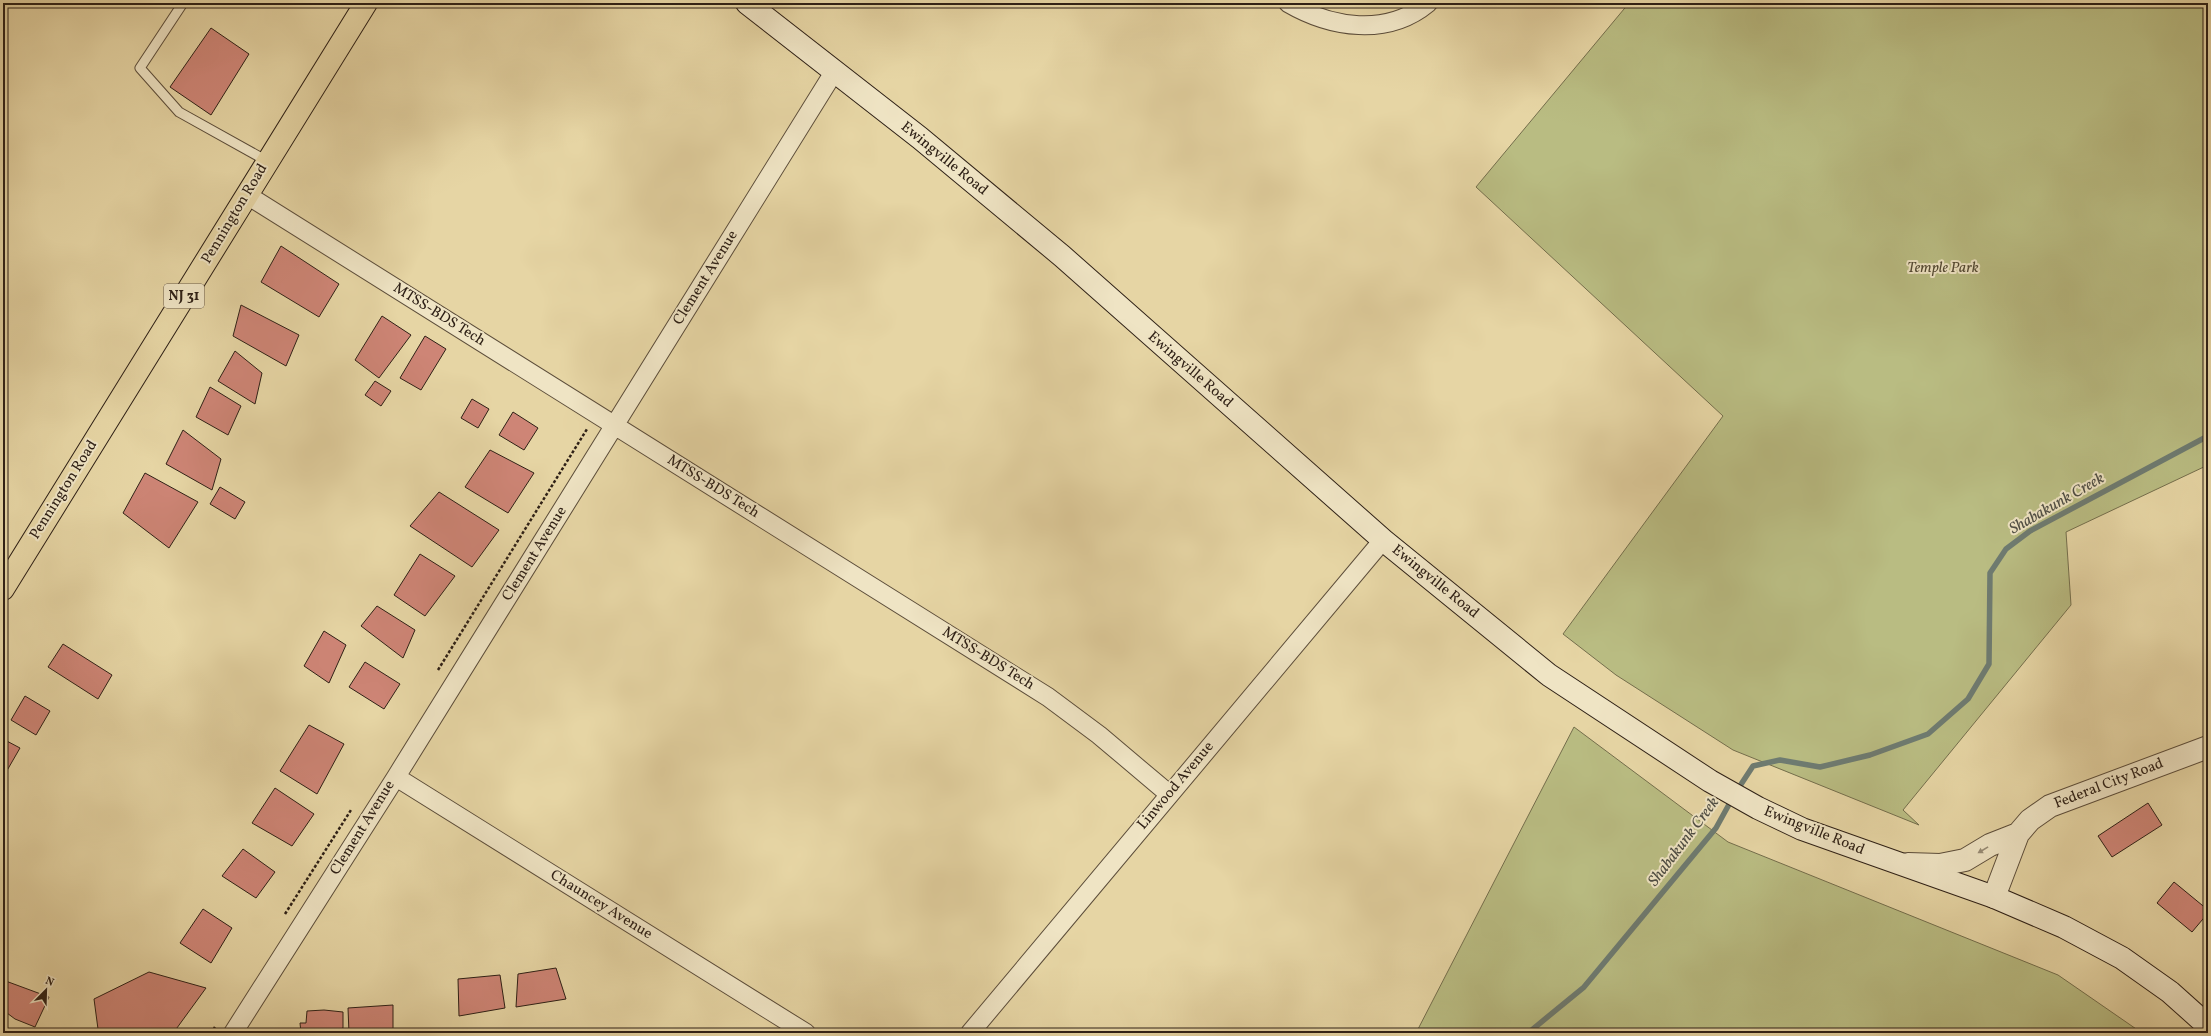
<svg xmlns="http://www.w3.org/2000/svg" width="2211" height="1036" viewBox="0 0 2211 1036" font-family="Vollkorn,serif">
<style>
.green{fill:#b9bc82;stroke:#746e4c}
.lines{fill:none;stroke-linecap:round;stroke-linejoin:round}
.stream{stroke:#6e7b71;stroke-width:5.5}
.building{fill:#ce8576;stroke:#2e2016}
.service-casing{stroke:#5c4d3a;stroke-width:11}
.minor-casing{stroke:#5c4d3a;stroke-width:20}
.tertiary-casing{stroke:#5c4d3a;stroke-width:24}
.secondary-casing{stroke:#2e2016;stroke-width:24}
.primary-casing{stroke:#2e2016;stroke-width:24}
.path{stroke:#2e2016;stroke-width:2.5;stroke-dasharray:3 2;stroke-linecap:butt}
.service{stroke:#efe4c4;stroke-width:9}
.minor{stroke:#efe4c4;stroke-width:18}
.tertiary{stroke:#efe4c4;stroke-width:22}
.secondary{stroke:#efe4c4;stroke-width:22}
.primary{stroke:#e6d5a4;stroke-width:22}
.oneway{fill:#988c76}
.labels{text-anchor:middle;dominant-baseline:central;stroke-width:4;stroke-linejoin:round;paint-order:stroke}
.shield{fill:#efe4c4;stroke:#685b4a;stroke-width:1}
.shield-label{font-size:14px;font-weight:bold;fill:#2e2016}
.street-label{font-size:15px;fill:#2e2016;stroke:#efe4c4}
.park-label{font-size:15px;font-style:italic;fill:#514731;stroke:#efe4c4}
.water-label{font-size:16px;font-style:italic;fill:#4e4d44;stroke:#efe4c4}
</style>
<rect width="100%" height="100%" fill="#e6d5a4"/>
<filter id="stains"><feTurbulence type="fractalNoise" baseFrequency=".005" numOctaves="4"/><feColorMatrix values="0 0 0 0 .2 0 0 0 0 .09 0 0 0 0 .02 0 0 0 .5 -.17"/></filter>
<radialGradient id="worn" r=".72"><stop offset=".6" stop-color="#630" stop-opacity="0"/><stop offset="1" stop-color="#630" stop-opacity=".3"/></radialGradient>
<!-- green -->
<path class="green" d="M1629 3H2208V465L2066 532 2071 605 1903 810 1919 825 1733 750 1616 675 1563 634 1723 416 1476 187Z
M1574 727 1728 842 2058 975 2142 1033H1416Z"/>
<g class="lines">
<!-- stream -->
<path class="stream" d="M1736 792 1753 766 1780 760 1820 767 1870 755 1928 734 1968 699 1989 664 1990 573 2006 549 2030 531 2208 436
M1528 1033 1584 987 1716 828 1732 799"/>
</g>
<!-- building -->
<path class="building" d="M211 28 249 54 211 115 170 87Z
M281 246 339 284 319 317 261 282Z
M241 305 299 335 286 366 233 336Z
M382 316 411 335 379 378 355 360Z
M425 336 446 349 421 390 400 378Z
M235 351 262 373 255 404 218 381Z
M375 381 391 391 381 406 365 395Z
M210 387 241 406 228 435 196 417Z
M472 399 489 409 478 428 461 418Z
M513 412 538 428 524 450 499 435Z
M183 430 221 459 212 490 166 464Z
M490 450 534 473 508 513 465 487Z
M145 473 198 502 169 548 123 513Z
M220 487 245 502 235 519 210 504Z
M439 492 499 530 472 567 410 526Z
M420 554 455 576 425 616 394 595Z
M377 606 415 630 403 658 361 626Z
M324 631 346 645 329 683 304 666Z
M63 644 112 675 98 699 48 667Z
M365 662 400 684 384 709 349 687Z
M25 696 50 711 36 735 11 720Z
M309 725 344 744 317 794 280 771Z
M3 739 20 748 5 774 3 772Z
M275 788 314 814 292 846 252 823Z
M2148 803 2162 825 2112 857 2098 836Z
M243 849 275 872 256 898 222 876Z
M2174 882 2208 910V913L2192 932 2157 903Z
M203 909 232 928 211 963 180 943Z
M556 968 566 999 516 1007 518 974Z
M149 972 206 988 174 1032 98 1029 94 999Z
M500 975 505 1008 459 1016 458 979Z
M3 980 49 997 35 1027 15 1019 3 1010Z
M393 1005V1033H349L348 1008Z
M324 1010 343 1012V1028L334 1031V1033H301L300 1023H306L307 1011Z"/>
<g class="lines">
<defs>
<path id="service" d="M183 3 140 68 179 112 267 161"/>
<path id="minor" d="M1288 3C1331 28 1387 37 1428 3
M247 195 1048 697 1099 735 1169 794
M396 777 806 1033
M233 1033 396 777 834 72
M970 1033 1383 540"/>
<path id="tertiary" d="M1908 864 1940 865 1965 860 1990 845 2018 834
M1994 897 2018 834 2030 820 2050 806 2208 747"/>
<path id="secondary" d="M747 3 920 138 1062 256 1383 540 1549 675 1710 781 1758 808 1802 829 1994 897 2064 927 2122 958 2170 992 2208 1026"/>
<path id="primary" d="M3 589 366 3"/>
</defs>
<!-- service casing -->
<use href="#service" class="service-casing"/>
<!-- minor casing -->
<use href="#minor" class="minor-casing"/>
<!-- tertiary casing -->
<use href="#tertiary" class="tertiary-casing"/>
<!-- secondary casing -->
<use href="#secondary" class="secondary-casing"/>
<!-- primary casing -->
<use href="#primary" class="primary-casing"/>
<!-- path -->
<path class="path" d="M438 670 587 429
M285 914 351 810
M211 1033 215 1027"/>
<!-- service -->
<use href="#service" class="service"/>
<!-- minor -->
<use href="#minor" class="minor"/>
<!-- tertiary -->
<use href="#tertiary" class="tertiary"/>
<!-- secondary -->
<use href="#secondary" class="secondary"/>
<!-- primary -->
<use href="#primary" class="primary"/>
</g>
<!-- one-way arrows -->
<defs><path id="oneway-solid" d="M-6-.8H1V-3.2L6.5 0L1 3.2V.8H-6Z"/></defs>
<use class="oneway" href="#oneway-solid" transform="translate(1983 850) rotate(149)"/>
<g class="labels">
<!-- shield labels -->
<rect class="shield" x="164" y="284" width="40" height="24" rx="3"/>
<g class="shield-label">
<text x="184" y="296">NJ 31</text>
</g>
<!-- street labels -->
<g class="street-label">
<text transform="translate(944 159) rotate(39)">Ewingville Road</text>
<text transform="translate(235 214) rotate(-59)">Pennington Road</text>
<text transform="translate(706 278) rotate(-58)">Clement Avenue</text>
<text transform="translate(439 315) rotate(32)">MTSS-BDS Tech</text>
<text transform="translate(1190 370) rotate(41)">Ewingville Road</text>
<text transform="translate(713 487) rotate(32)">MTSS-BDS Tech</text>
<text transform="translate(64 490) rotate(-58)">Pennington Road</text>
<text transform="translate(535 554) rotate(-58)">Clement Avenue</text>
<text transform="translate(1435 582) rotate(39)">Ewingville Road</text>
<text transform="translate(988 659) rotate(32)">MTSS-BDS Tech</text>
<text transform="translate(2109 784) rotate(-21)">Federal City Road</text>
<text transform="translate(1176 786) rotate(-50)">Linwood Avenue</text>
<text transform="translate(363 828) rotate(-58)">Clement Avenue</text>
<text transform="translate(1814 831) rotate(22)">Ewingville Road</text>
<text transform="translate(601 905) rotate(32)">Chauncey Avenue</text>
</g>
<!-- park labels -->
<g class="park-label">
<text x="1943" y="268">Temple Park</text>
</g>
<!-- water labels -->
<g class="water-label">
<text transform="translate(2057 504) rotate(-30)">Shabakunk Creek</text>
<text transform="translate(1684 842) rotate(-53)">Shabakunk Creek</text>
</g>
</g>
<!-- margin -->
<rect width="2211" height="1036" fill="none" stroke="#e6d5a4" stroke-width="16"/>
<rect x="4" y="4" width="2203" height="1028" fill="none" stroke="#2e2016" stroke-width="2"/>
<rect x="8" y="8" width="2195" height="1020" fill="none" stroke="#2e2016"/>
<!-- north arrow -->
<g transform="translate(46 990) rotate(23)" stroke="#efe4c4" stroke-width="3" paint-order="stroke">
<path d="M0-3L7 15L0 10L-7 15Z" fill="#2e2016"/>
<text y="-6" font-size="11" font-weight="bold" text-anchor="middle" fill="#2e2016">N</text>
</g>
<rect width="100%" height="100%" filter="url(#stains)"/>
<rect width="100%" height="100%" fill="url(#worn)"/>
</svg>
